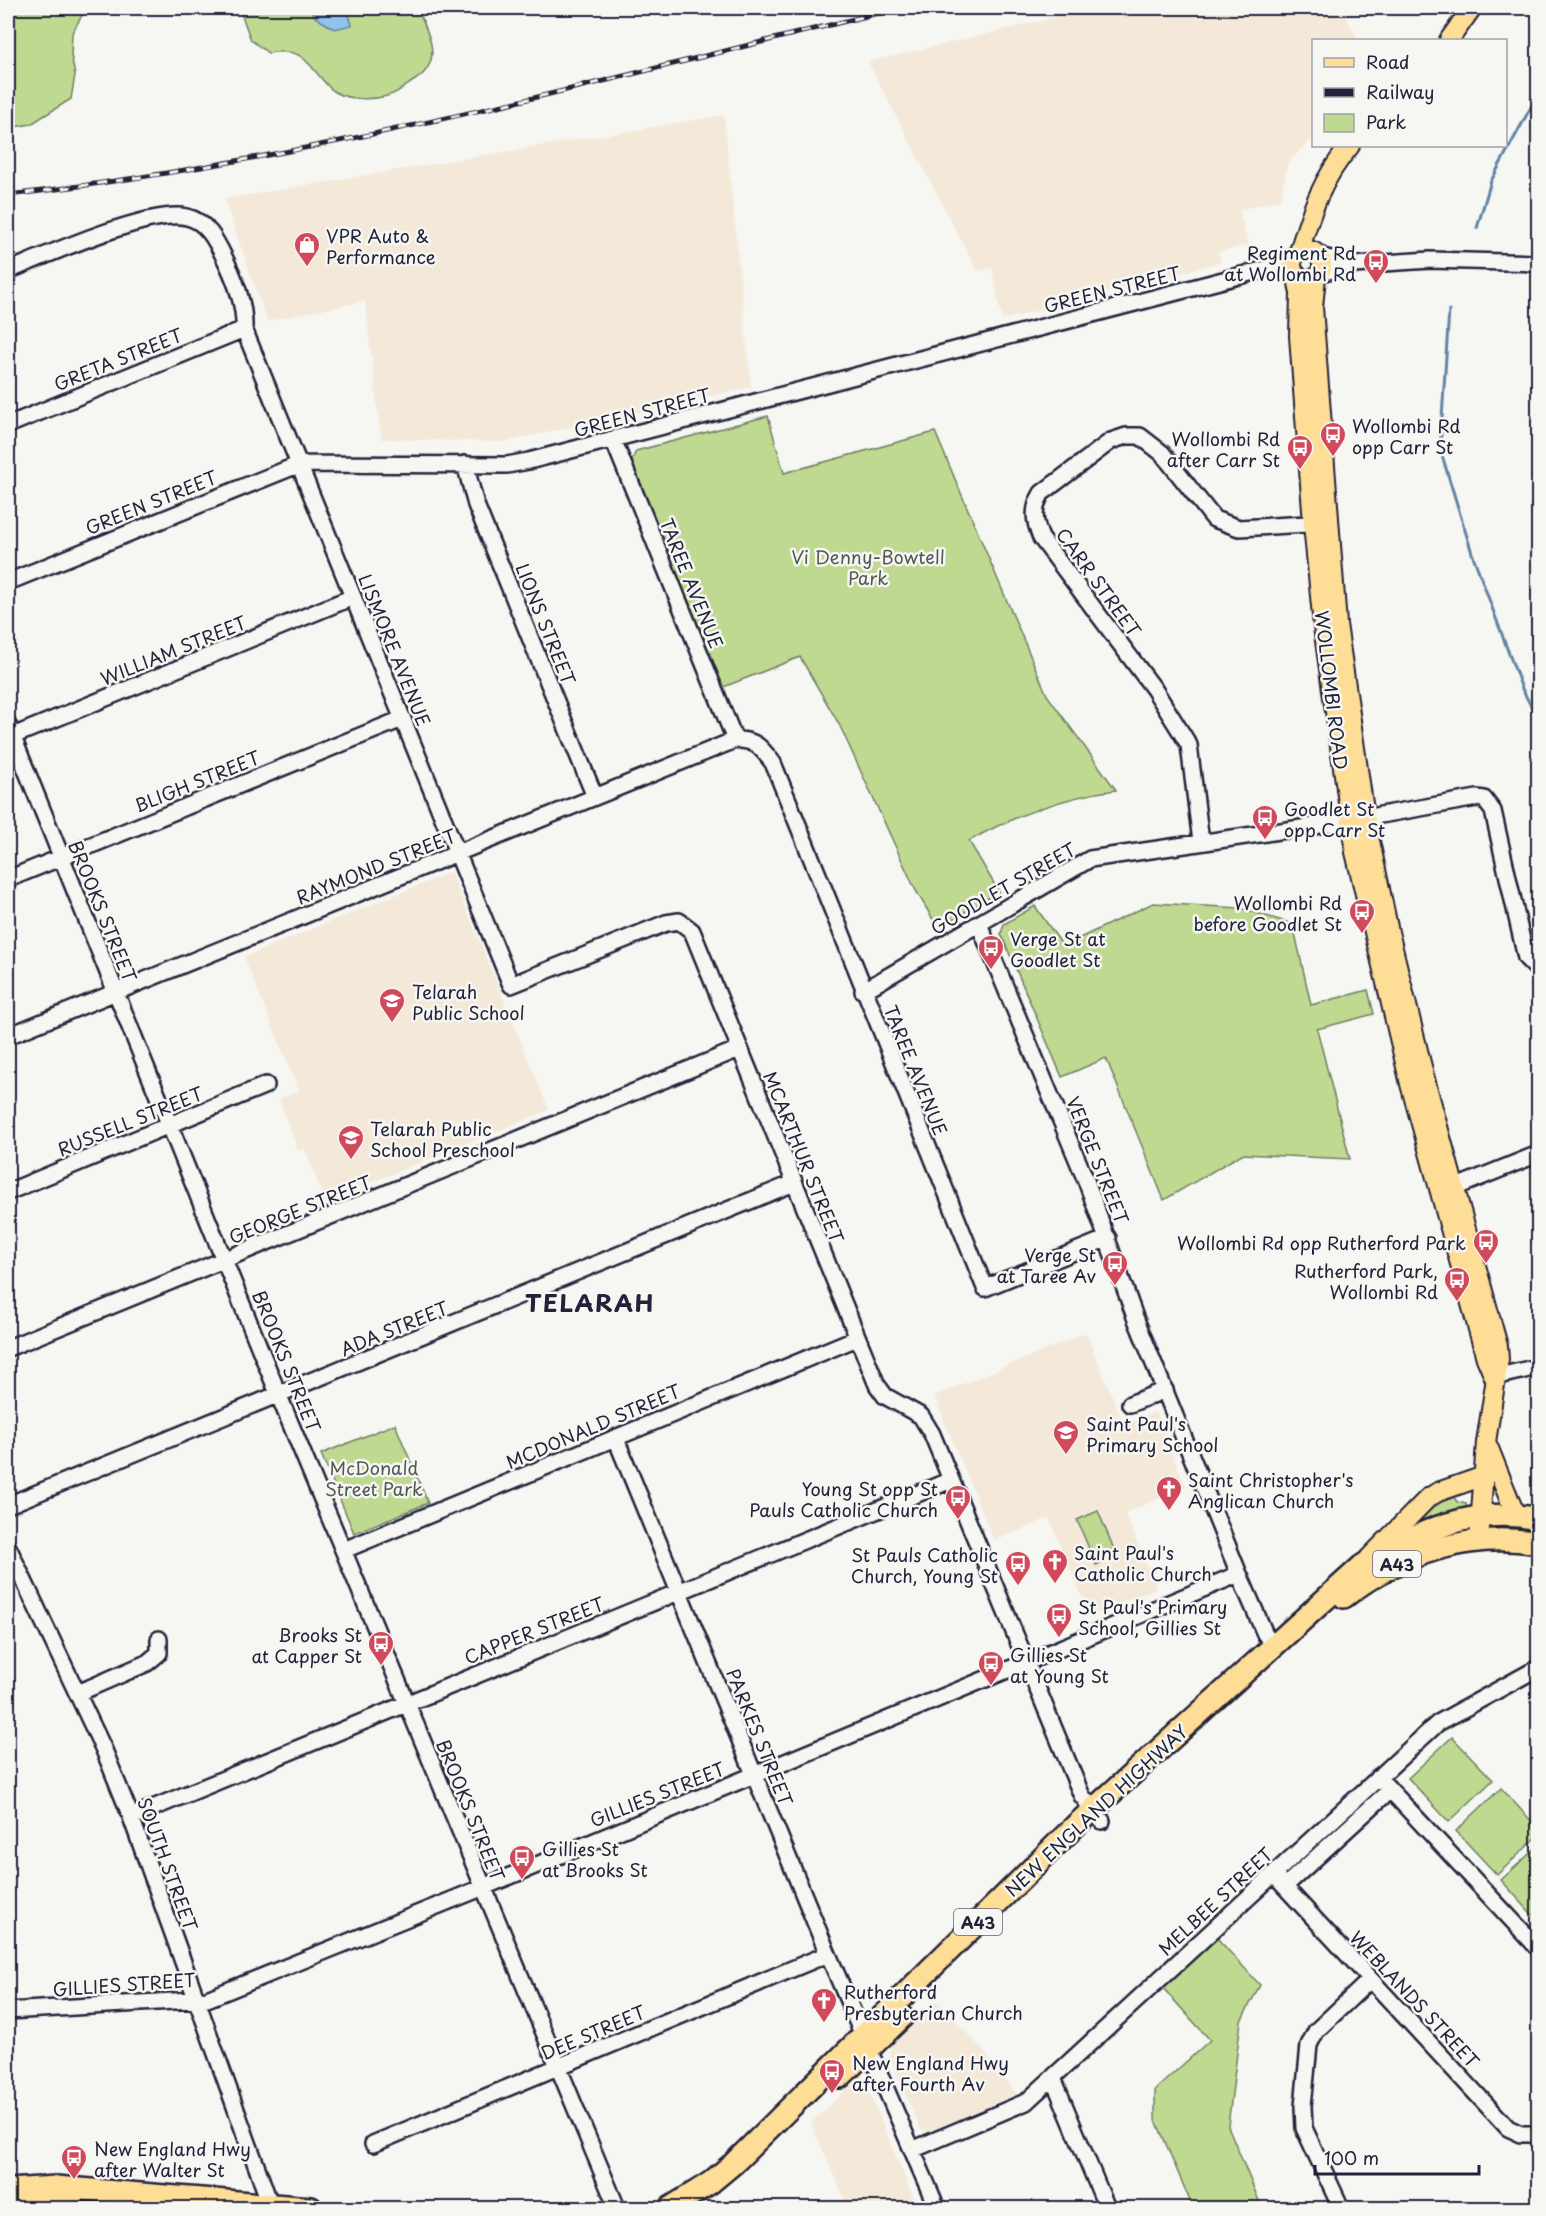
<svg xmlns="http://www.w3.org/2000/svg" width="1546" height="2216" viewBox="0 0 1546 2216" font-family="'Playpen Sans',sans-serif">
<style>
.built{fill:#f4e9d9}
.green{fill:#bfd990;stroke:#707e66;stroke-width:1.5}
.water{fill:#90c3ed;stroke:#6483a6;stroke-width:1.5}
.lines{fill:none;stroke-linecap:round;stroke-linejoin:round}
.stream{stroke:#6483a6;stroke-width:3}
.minor-casing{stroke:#22223b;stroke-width:20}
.major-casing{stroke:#22223b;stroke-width:22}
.highway-casing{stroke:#22223b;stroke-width:26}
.minor{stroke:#f6f6f2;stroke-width:15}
.major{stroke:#fedd96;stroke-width:18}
.highway{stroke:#fedd96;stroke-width:21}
.rail-casing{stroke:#22223b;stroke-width:5}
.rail{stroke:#f6f6f2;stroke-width:3;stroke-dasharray:9;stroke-linecap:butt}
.labels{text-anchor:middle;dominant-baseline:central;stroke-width:5;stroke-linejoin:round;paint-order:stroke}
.shield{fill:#f6f6f2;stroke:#626272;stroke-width:1.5}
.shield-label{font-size:16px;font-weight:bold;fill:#22223b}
.poi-label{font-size:18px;fill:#22223b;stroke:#f6f6f2;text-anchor:start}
.street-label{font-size:18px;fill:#22223b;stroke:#f6f6f2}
.park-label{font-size:18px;fill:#515954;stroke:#f6f6f2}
.district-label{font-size:24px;font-weight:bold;letter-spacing:1.5px;fill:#22223b;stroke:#f6f6f2}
</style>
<rect width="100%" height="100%" fill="#f6f6f2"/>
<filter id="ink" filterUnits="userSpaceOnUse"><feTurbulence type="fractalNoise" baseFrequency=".0167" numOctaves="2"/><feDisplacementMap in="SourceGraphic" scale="12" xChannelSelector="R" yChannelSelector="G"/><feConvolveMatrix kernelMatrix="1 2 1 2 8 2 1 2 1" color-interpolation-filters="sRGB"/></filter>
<g filter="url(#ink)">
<!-- built -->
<path class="built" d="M1096 8H1341L1358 40H1314L1313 137 1287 164 1281 199 1239 210 1248 245 1218 252 1221 262 1002 320 992 268 977 271 868 62Z
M724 115 751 387 505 442 381 439 365 301 267 321 224 199Z
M451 872 549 1110 325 1201 305 1149 298 1151 279 1099 299 1091 244 957Z
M1086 1333 1124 1425 1155 1412 1186 1487 1125 1513 1156 1588 1090 1616 1049 1518 994 1541 934 1396Z
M936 2000 980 2047 1017 2094 928 2132 920 2129 889 2054 891 2045Z
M862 2074 916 2204 907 2208H848L811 2123Z"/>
<!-- green -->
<path class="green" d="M8 8H92L84 12 72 33 71 55 75 75 71 99 31 124 8 128Z
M239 8H310L315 17 349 14 347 8H417C428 33 445 61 415 80 407 85 397 94 387 96 371 100 343 101 330 88 306 64 307 47 268 53L251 40Z
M768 416 784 473 935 432 1047 695 1116 790C1066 796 1013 816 969 841L999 892 938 928 915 889 839 724 800 657 721 688 630 465 636 451Z
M1153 903 1240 908 1293 924 1311 1005 1368 990 1374 1014 1317 1029 1350 1159 1242 1154 1164 1200 1106 1058 1062 1077 1001 934 1004 924 1035 906 1063 946Z
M395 1424 428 1503 354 1533 321 1454Z
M1451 1492 1457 1502 1466 1504 1467 1509 1437 1515 1404 1527Z
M1098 1511 1117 1556 1096 1565 1077 1520Z
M1452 1737 1493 1780 1449 1822 1408 1778Z
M1501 1788 1538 1828V1836L1497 1875 1456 1831Z
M1538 1846V1921L1501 1880Z
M1217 1938 1260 1985 1241 2021 1228 2126 1262 2208H1193L1155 2118V2090L1210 2040 1162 1987Z"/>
<!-- water -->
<path class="water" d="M310 8H347L352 25 334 29 315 17Z"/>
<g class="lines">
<!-- stream -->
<path class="stream" d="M1477 228 1491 181 1538 94
M1449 310 1440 449 1472 553 1522 689 1538 719"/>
<defs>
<path id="minor" d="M1319 256 1354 265
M8 271C44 256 152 208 187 217 209 222 218 245 227 263 237 284 245 306 244 329L511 985 666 923 679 921 692 931 877 1385 885 1396 921 1416 932 1434 1082 1796 1102 1821
M1320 273 1354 265 1430 260 1538 263
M8 425 244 329
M613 439 735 740
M465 464 476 505 595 797
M8 582 300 464 507 465 529 461 1269 268 1293 266
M8 725 279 1396 617 2208
M8 738 353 597
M1201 842 1189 745 1154 689 1041 538C1034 521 1032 509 1042 493L1111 441 1126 436H1140L1162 453 1214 519 1239 528 1325 523
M8 879 402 719
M979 924 1087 1183 1135 1317 1239 1574 1265 1634 1274 1644
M863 991 1090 859 1341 822 1477 798 1484 799 1493 811 1526 958 1538 970
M8 1036 735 740C755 739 761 747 773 763L985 1288 1108 1238
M8 1192 266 1085
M1444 1192 1538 1154
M8 1348 739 1049
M1494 1377 1538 1367
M1130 1404 1165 1390
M616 1439 828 1954 937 2208
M8 1505 794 1183
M8 1547 104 1750 131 1817 270 2204
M344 1550 857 1338
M78 1693 147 1663 159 1653V1639
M1378 1777 1538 1948
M131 1817 951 1480
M1273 1874 1508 2128 1521 2134H1538
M1285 1886 1390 1790
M8 2011 207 1999 474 1891 1239 1574
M1053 2078 1107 2208
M373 2144 828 1954
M912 2150 1026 2102 1438 1723 1538 1668
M1341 2208 1304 2128 1303 2106 1309 2045 1316 2031 1370 1980"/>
<path id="major" d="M1449 40 1472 8
M1292 265a15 15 0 1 1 30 0a15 15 0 1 1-30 0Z
M1299 252C1311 212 1322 178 1350 146
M1296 274 1300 293 1299 336 1313 524 1323 627 1355 852 1410 1084 1486 1358 1494 1377
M1316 277 1313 307 1337 624 1365 817 1389 932 1425 1079 1498 1346 1499 1359 1486 1442 1479 1541
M1488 1446 1516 1516
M1369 1558 1428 1498 1438 1492 1484 1476"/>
<path id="highway" d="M1344 1597C1399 1554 1469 1531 1538 1543
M840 2077 902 2017
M8 2190 56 2187 311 2208
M8 2206 70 2202
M670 2208 710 2183 734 2163 1076 1825 1362 1566C1416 1532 1473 1505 1538 1519"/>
</defs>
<!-- minor casing -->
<use href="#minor" class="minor-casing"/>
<!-- major casing -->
<use href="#major" class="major-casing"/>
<!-- highway casing -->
<use href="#highway" class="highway-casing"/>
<!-- minor -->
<use href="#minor" class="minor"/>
<!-- major -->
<use href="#major" class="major"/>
<!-- highway -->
<use href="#highway" class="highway"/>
<defs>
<path id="rail" d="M8 195C310 161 604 80 899 8"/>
</defs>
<!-- rail casing -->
<use href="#rail" class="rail-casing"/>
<!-- rail -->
<use href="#rail" class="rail"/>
</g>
</g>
<!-- icons -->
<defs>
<symbol id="shop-pin" viewBox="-11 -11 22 30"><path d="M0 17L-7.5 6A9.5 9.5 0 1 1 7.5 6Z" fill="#d1495b" stroke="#f6f6f2"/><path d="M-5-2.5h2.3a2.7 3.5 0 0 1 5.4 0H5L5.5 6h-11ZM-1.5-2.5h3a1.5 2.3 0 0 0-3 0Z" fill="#fff"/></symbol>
<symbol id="bus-pin" viewBox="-11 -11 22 30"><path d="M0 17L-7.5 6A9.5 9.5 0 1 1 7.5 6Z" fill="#d1495b" stroke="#f6f6f2"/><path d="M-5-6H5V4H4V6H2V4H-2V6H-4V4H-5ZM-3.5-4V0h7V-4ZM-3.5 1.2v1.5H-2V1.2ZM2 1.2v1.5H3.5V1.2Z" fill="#fff"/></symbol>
<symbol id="school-pin" viewBox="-11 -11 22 30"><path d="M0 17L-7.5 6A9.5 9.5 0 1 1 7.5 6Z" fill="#d1495b" stroke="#f6f6f2"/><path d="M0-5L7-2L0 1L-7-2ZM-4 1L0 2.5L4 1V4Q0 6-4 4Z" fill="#fff"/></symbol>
<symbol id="church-pin" viewBox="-11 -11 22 30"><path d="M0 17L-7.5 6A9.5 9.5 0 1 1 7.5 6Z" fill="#d1495b" stroke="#f6f6f2"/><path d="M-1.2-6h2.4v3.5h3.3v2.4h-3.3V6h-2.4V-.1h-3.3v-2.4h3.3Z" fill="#fff"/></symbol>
</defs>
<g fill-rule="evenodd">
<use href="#shop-pin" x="292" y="230" width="30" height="40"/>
<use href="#bus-pin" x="1361" y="247" width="30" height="40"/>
<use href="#bus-pin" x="1318" y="420" width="30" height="40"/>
<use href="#bus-pin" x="1285" y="433" width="30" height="40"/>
<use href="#bus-pin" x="1250" y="803" width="30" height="40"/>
<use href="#bus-pin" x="1347" y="897" width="30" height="40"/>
<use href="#bus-pin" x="976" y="933" width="30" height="40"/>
<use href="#school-pin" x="377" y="986" width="30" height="40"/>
<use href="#school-pin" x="336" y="1123" width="30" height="40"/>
<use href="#bus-pin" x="1471" y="1227" width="30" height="40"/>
<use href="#bus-pin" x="1100" y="1249" width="30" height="40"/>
<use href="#bus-pin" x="1442" y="1265" width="30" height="40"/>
<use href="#school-pin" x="1051" y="1418" width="30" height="40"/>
<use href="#church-pin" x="1154" y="1474" width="30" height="40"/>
<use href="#bus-pin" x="943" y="1483" width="30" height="40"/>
<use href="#church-pin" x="1040" y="1547" width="30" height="40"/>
<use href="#bus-pin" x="1003" y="1549" width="30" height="40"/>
<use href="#bus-pin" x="1044" y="1601" width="30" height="40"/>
<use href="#bus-pin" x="366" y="1629" width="30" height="40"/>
<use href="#bus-pin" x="976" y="1649" width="30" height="40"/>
<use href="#bus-pin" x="507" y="1843" width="30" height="40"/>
<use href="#church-pin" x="809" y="1986" width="30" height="40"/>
<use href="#bus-pin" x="817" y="2057" width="30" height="40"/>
<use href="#bus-pin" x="59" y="2143" width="30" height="40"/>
</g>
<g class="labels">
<!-- shield labels -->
<g class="shield">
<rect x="1373" y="1551" width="48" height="26" rx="4.5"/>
<rect x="954" y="1909" width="48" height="26" rx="4.5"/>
</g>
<g class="shield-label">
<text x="1397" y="1564">A43</text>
<text x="978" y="1922">A43</text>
</g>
<!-- poi labels -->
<g class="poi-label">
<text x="326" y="235">VPR Auto &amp;<tspan x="326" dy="21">Performance</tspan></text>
<text x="1356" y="252" text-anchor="end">Regiment Rd<tspan x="1356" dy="21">at Wollombi Rd</tspan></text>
<text x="1352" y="425">Wollombi Rd<tspan x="1352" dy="21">opp Carr St</tspan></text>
<text x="1280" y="438" text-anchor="end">Wollombi Rd<tspan x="1280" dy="21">after Carr St</tspan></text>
<text x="1284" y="808">Goodlet St<tspan x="1284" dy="21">opp Carr St</tspan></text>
<text x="1342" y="902" text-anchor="end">Wollombi Rd<tspan x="1342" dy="21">before Goodlet St</tspan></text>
<text x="1010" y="938">Verge St at<tspan x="1010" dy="21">Goodlet St</tspan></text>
<text x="412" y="991">Telarah<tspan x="412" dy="21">Public School</tspan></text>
<text x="370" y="1128">Telarah Public<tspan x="370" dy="21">School Preschool</tspan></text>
<text x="1466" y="1242" text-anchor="end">Wollombi Rd opp Rutherford Park</text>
<text x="1096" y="1254" text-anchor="end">Verge St<tspan x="1096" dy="21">at Taree Av</tspan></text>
<text x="1438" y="1270" text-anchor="end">Rutherford Park,<tspan x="1438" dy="21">Wollombi Rd</tspan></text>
<text x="1086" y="1423">Saint Paul's<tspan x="1086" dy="21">Primary School</tspan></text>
<text x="1188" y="1479">Saint Christopher's<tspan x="1188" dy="21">Anglican Church</tspan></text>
<text x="938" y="1488" text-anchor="end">Young St opp St<tspan x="938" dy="21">Pauls Catholic Church</tspan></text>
<text x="1074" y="1552">Saint Paul's<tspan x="1074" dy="21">Catholic Church</tspan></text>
<text x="998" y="1554" text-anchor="end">St Pauls Catholic<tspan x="998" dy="21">Church, Young St</tspan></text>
<text x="1078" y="1606">St Paul's Primary<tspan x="1078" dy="21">School, Gillies St</tspan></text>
<text x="362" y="1634" text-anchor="end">Brooks St<tspan x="362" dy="21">at Capper St</tspan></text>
<text x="1010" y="1654">Gillies St<tspan x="1010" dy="21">at Young St</tspan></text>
<text x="542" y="1848">Gillies St<tspan x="542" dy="21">at Brooks St</tspan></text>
<text x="844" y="1991">Rutherford<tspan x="844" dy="21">Presbyterian Church</tspan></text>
<text x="852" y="2062">New England Hwy<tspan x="852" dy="21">after Fourth Av</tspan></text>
<text x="94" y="2148">New England Hwy<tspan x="94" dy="21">after Walter St</tspan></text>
</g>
<!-- street labels -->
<g class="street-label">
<text transform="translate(1112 289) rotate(-14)">GREEN STREET</text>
<text transform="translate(118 359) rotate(-22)">GRETA STREET</text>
<text transform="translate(642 412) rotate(-15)">GREEN STREET</text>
<text transform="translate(151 502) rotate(-22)">GREEN STREET</text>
<text transform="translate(1099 582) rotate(54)">CARR STREET</text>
<text transform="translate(692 583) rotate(68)">TAREE AVENUE</text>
<text transform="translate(546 624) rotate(68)">LIONS STREET</text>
<text transform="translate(173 650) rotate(-22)">WILLIAM STREET</text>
<text transform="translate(395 650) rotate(68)">LISMORE AVENUE</text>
<text transform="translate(1332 690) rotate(83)">WOLLOMBI ROAD</text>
<text transform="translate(197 781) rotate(-22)">BLIGH STREET</text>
<text transform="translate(376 866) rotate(-22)">RAYMOND STREET</text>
<text transform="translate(1003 888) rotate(-30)">GOODLET STREET</text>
<text transform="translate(103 911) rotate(68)">BROOKS STREET</text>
<text transform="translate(916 1070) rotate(68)">TAREE AVENUE</text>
<text transform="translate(130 1121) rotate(-22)">RUSSELL STREET</text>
<text transform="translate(804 1157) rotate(68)">MCARTHUR STREET</text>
<text transform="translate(1098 1160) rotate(68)">VERGE STREET</text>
<text transform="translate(300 1209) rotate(-22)">GEORGE STREET</text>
<text transform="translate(394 1328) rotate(-22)">ADA STREET</text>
<text transform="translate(287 1361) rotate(68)">BROOKS STREET</text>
<text transform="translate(593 1426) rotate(-23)">MCDONALD STREET</text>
<text transform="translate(534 1630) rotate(-22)">CAPPER STREET</text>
<text transform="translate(760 1737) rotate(68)">PARKES STREET</text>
<text transform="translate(657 1794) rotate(-22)">GILLIES STREET</text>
<text transform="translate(471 1810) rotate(68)">BROOKS STREET</text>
<text transform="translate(1096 1810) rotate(-43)">NEW ENGLAND HIGHWAY</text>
<text transform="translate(168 1864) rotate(70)">SOUTH STREET</text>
<text transform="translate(1215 1901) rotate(-43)">MELBEE STREET</text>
<text transform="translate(124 1984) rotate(-4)">GILLIES STREET</text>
<text transform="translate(1415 1999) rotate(47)">WEBLANDS STREET</text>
<text transform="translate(593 2032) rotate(-23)">DEE STREET</text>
</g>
<!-- park labels -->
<g class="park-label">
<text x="868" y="556">Vi Denny-Bowtell<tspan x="868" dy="21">Park</tspan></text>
<text x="374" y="1467">McDonald<tspan x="374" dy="21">Street Park</tspan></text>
</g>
<!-- district labels -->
<g class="district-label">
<text x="590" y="1302">TELARAH</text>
</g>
</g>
<!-- margin -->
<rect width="1546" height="2216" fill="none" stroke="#f6f6f2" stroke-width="30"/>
<rect x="15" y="15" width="1516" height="2186" fill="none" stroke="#22223b" stroke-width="2" filter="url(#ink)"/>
<!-- legend -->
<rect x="1312" y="39" width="195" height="108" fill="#f6f6f2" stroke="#a1a1a9" stroke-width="1.5"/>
<rect x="1324" y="58" width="30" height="9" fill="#fedd96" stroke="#a1a1a9" stroke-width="1.5"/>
<text x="1366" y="69" font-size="18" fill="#22223b">Road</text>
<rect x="1324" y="88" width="30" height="9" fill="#22223b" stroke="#a1a1a9" stroke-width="1.5"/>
<text x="1366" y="99" font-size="18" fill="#22223b">Railway</text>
<rect x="1324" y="114" width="30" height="18" fill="#bfd990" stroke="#a1a1a9" stroke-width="1.5"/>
<text x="1366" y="129" font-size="18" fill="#22223b">Park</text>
<!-- scale -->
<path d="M1315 2165v9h164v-9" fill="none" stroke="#22223b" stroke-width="3"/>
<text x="1324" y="2165" font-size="18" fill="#22223b" stroke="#f6f6f2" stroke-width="4.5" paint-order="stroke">100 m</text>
</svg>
